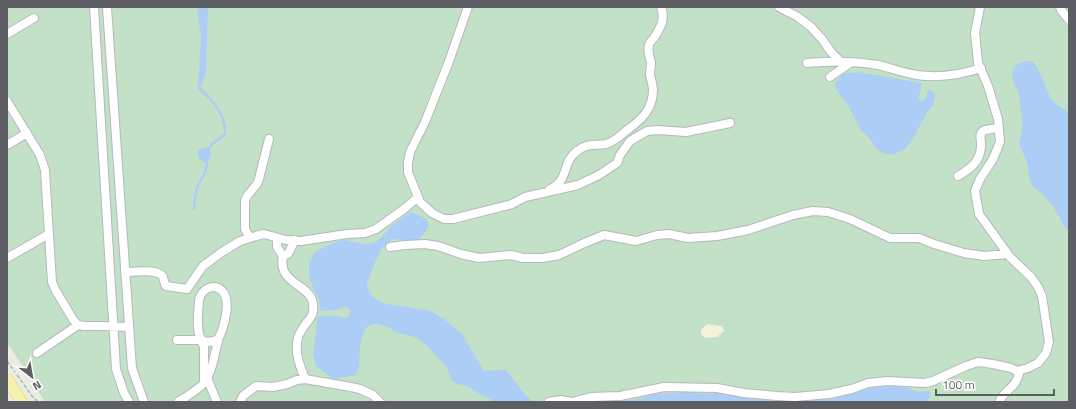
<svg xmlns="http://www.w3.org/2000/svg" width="1076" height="409" viewBox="0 0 1076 409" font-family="'Titillium Web',sans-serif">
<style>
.green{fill:#c3e1c7}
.sand{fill:#f6f2d6}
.water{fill:#accdf5}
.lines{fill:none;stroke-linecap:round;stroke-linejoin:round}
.stream{stroke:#accdf5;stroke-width:2.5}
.minor-casing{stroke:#b6b8bc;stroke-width:10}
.major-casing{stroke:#e0cd69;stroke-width:12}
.path{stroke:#9cbfaa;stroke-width:1.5;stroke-dasharray:4 2;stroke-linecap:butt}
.minor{stroke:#fff;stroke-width:8}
.major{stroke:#f5f2b0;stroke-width:11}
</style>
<rect width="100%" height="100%" fill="#edece4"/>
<!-- green -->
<path class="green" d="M7 7H1069V402H45L7 342Z"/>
<!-- sand -->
<path class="sand" d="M707 324 722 326 724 331 717 337 705 338 701 334V330Z"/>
<!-- water -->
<path class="water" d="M197 7H208L206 72 202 85 198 87 201 38Z
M1029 61 1033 62 1037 67 1048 92 1050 98 1056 104 1064 109 1069 115V232L1066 229 1054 208 1043 194 1032 186 1029 177 1028 164 1019 144 1022 128V119L1019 94 1013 81 1012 73 1015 66 1022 62Z
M858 72 922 83 918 100 922 101 926 98 928 89 934 92 935 97 933 105 926 114 916 133 906 148 899 152 891 155 883 153 876 148 871 140 860 129 850 109 835 87V84L842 74Z
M210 147 211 155 207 165 199 158 198 151 202 148Z
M411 212C415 214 423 216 426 219 433 227 422 236 417 242L393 239 381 249 376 260 367 283 368 289 373 298 385 304 401 306 430 311 444 319 462 334 484 371 506 370 521 389 532 402H495L464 385 457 384 452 381 446 366 425 344 415 337 398 333 388 327 379 324H372L366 328 362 335 360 346 359 367 356 375 333 379 316 366 313 354 318 316H336L346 318 349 316 350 312 349 309 345 307 336 310 319 311 320 306 319 298 314 290 309 277V265L314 253 326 246 343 240 364 244 374 243 383 236 391 226Z
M900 385 918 392 929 391 931 393 930 398 924 402H787L833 399 861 390 877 387Z
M688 390 700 394 722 393 777 402H612L638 399 653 394 678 393Z"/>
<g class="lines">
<!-- stream -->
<path class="stream" d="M198 87C212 100 226 114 225 134L211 145 210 147
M194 209C195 200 195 191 199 183 203 177 206 173 207 165"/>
<defs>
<path id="minor" d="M94 7 116 369 124 393 129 402
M107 7 132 368 144 402
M468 7 448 64 425 122 410 152 408 163V172L420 202 432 213 444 219H453L512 204 525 197 578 185 599 175 617 163 620 155 630 141 647 131 657 130 686 132 730 123
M779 7 798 17 811 27 822 39 831 52 841 62
M980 7 975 33 978 63 988 86 998 119 1000 142 993 159 980 179 975 191 979 214 1010 257 1031 277 1038 287 1042 296 1049 342 1046 353 1038 363 1028 368 1017 371
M1060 7 1061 10 1069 20
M7 34 34 18
M807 63C830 61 855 61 878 65 891 68 904 73 917 75 939 78 960 75 981 68
M830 77 850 63
M7 101 40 155 45 170 52 282 56 291 74 321 78 325 84 326H102L129 327
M7 145 27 133
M958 176C970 169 980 162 981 147 982 142 978 135 983 131 986 129 994 129 999 128
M550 189C570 180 561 163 577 151 589 142 594 146 606 144 614 142 620 136 626 131 641 120 653 110 653 90 653 85 651 80 650 75 650 71 651 67 651 63 650 57 647 52 649 45 649 43 652 40 654 38 660 28 666 19 661 7
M250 238 245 229V201L247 196 257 184 259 179 269 139
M277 238V247L283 256
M295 240 288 254 283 256C277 284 310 284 313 303 315 319 307 319 301 331 292 346 299 364 305 379
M390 247 405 245 425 244 438 246 461 254 479 258 511 255 523 258H542L559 255 582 244 604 235 636 241 657 235 669 234 688 238 717 236 748 230 793 215 813 211 828 212 850 219 890 238H919L934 244 964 253 984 256 1007 254
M7 258 49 234
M125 272C134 272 158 268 163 277 164 280 164 283 166 286L187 289 203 266 222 252 240 241 256 236 264 234 286 240 301 241 347 234 365 233 376 229 404 209 418 197
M177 340H201L204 347V381
M37 353 78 325
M207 378 217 402
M178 402C186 397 199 389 205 382 213 370 214 355 218 341 219 336 222 332 223 327 226 317 230 301 223 292 214 281 200 290 199 301 198 315 196 328 201 340L208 342 218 340
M240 402 243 396 256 386 273 387 287 384 297 380 305 379 351 387 360 389 373 395 380 402
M549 402 561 400 572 402 591 397 620 396 664 387 717 388 744 393 777 396 795 397 829 394 852 389 868 383 888 381 925 383 933 381 966 366 978 362 993 364 1011 368 1017 371 1019 374C1016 388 1004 390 999 402"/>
<path id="major" d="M7 379 22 402"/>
</defs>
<!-- minor casing -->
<use href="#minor" class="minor-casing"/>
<!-- major casing -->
<use href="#major" class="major-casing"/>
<!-- path -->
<path class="path" d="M7 361 15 372
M17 375 32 396 38 402"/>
<!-- minor -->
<use href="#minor" class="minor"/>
<!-- major -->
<use href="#major" class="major"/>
</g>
<!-- border -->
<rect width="1076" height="409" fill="none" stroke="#5c5e63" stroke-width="16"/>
<!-- north arrow -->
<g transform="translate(32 377) rotate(149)" stroke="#ffffff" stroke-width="3" paint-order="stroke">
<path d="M0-3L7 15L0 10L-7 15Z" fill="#5c5e63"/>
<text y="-6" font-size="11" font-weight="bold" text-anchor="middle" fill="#5c5e63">N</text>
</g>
<!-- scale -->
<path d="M936 389v6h118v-6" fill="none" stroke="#5c5e63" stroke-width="2"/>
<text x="942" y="389" font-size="12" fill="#5c5e63" stroke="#ffffff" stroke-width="3" paint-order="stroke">100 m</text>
</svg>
